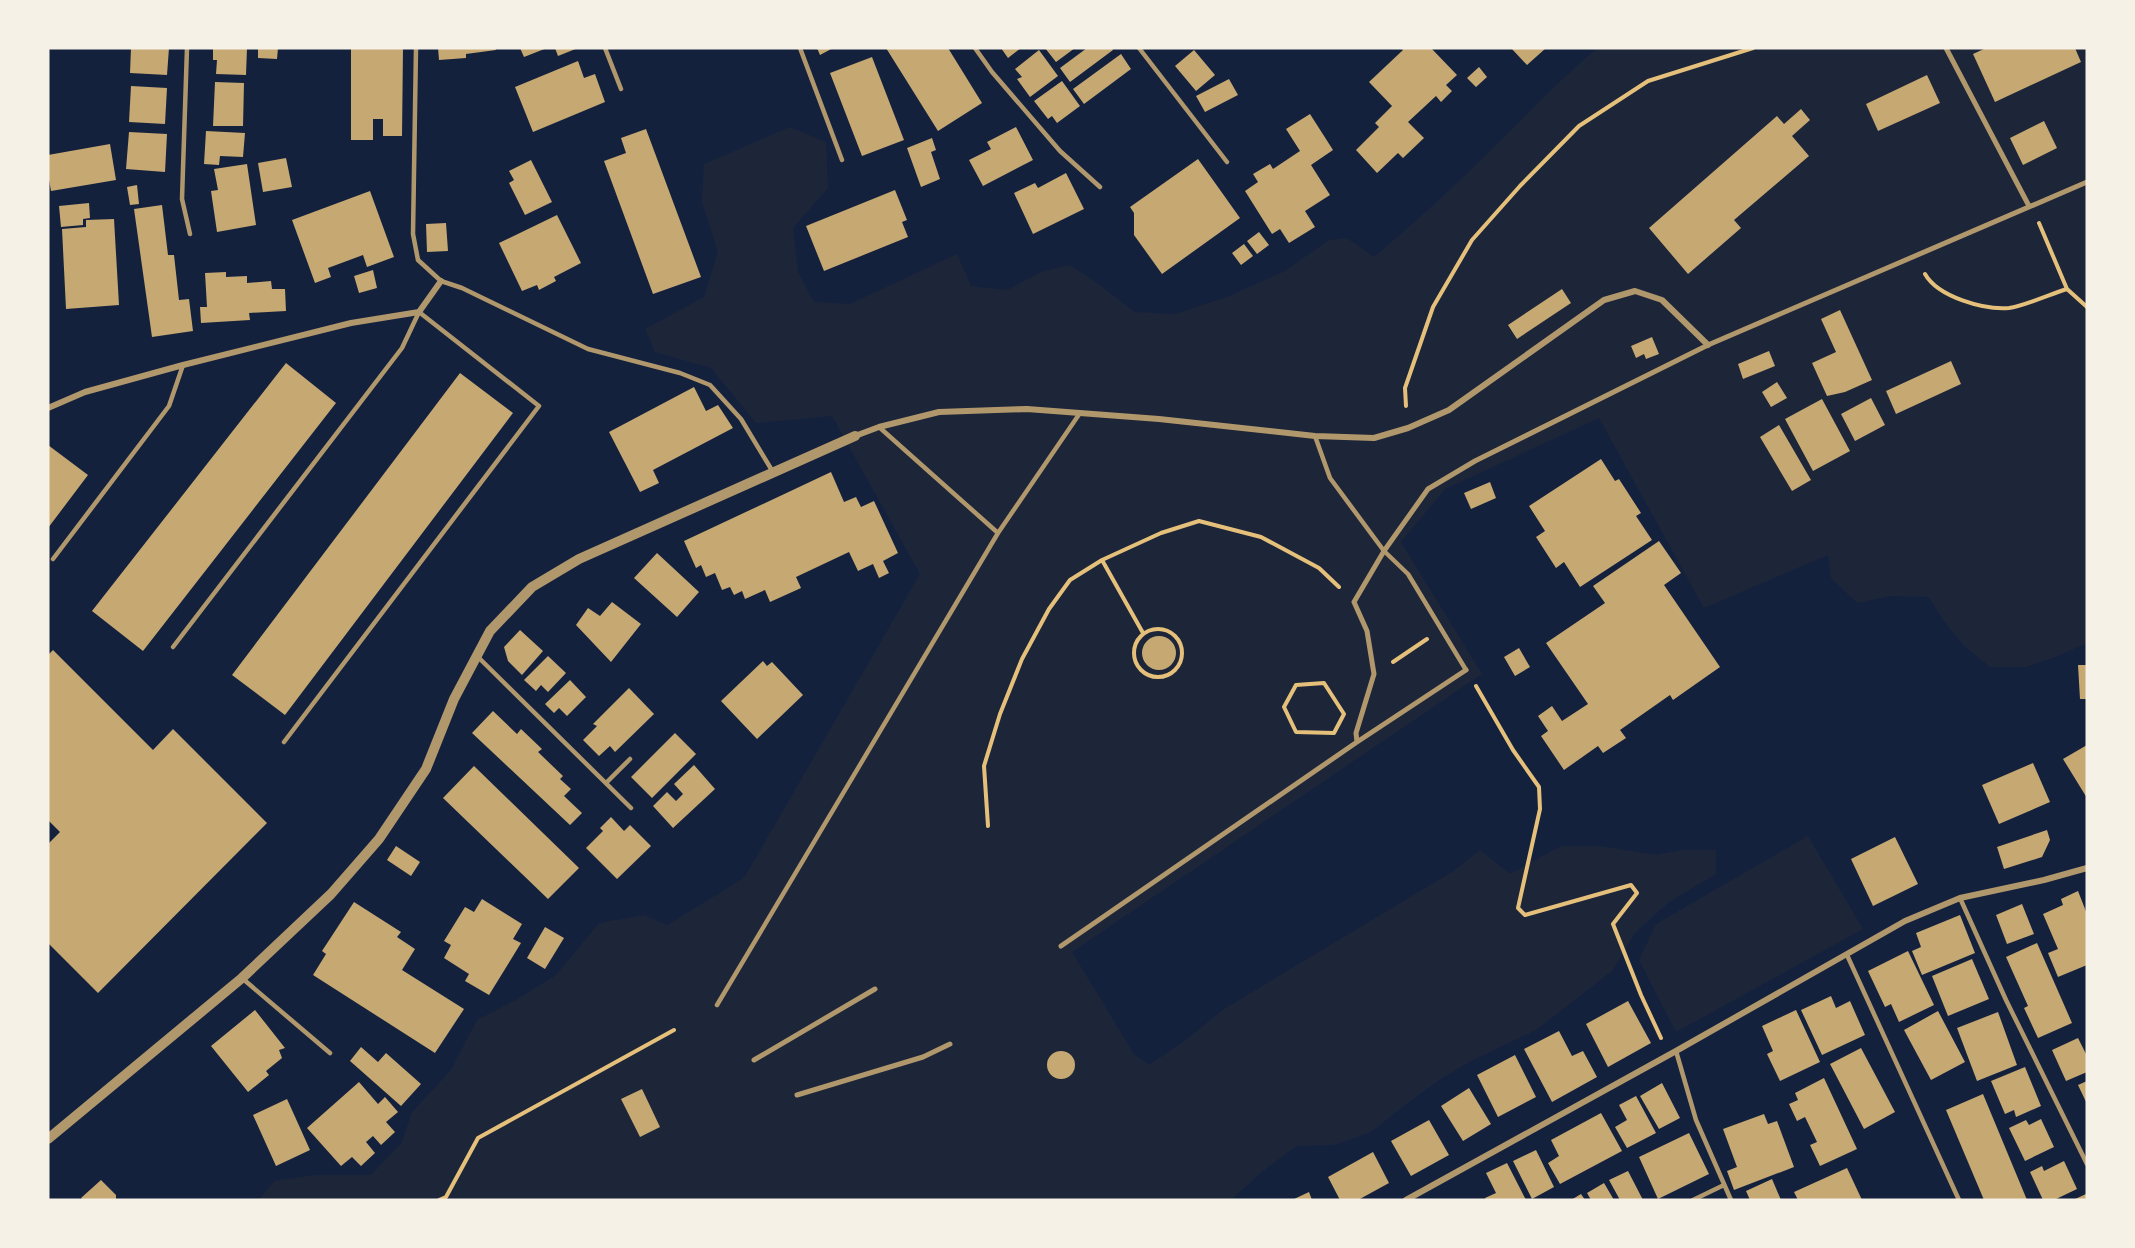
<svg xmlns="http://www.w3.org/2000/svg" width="2135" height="1248" viewBox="0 0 2135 1248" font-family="'Fira Sans',sans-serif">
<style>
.green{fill:#1d2539}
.building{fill:#c6a872}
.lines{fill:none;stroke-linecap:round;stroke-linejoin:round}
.path{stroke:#e5c07b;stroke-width:4}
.service{stroke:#b1986c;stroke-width:4.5}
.pedestrian{stroke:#b1986c;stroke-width:5}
.minor{stroke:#b1986c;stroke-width:6}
.tertiary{stroke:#b1986c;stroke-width:10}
</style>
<rect width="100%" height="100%" fill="#14213d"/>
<!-- green -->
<path class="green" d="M1597 48H2087V643L2058 656 2026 667H1990L1964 646 1943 620 1929 597 1891 596 1857 603 1831 578 1828 555 1704 608 1599 418 1445 489 1401 542 1482 674 1072 952 1134 1054 1149 1065 1183 1042 1224 1009 1452 872 1480 850 1510 874 1561 846H1599L1657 855 1682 850H1716V874L1669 902 1635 933 1612 971 1536 1030 1473 1060 1442 1078 1405 1105 1371 1132 1335 1145 1297 1146 1264 1170 1231 1200H259L274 1181 315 1175H371L402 1142 412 1112 451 1070 477 1020 516 1000 556 975 599 923 645 915 667 925 744 878 920 574 832 416 756 423 711 368 655 352 645 329 704 297 718 252 702 202 704 164 790 127 826 142 828 188 793 228 798 272 814 302 850 304 957 254 971 286 1007 290 1041 272 1070 265 1093 280 1135 312 1175 314 1227 297 1285 271 1329 240 1347 238 1374 257C1413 224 1451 190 1487 154 1524 118 1558 81 1597 48Z
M1808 836 1863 929 1676 1032 1639 960 1656 924Z"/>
<!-- building -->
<path class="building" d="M131 48H169L167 75 130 73Z
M213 48H247L246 75 216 74 217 60H213Z
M258 48H278L277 59 258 58Z
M351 48H403L402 136H383V119H373V140H351Z
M438 48H495L496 50 466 54V58L439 60Z
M520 48H547L524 57Z
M555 48H578L558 56Z
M817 48H833L820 55Z
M886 48H948L982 103 938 131Z
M1001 48H1021L1008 58Z
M1045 48H1075L1056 62Z
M1087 48H1112L1113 50 1070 82 1060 68Z
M1401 48H1431L1457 75 1446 85 1452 91 1441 102 1436 96 1408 122 1424 138 1403 158 1398 153 1377 173 1356 150 1379 127 1375 123 1392 106 1369 82 1403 50Z
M1511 48H1546L1527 65Z
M1986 48H2075L2081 62 1995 102 1973 54Z
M1039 50 1058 76 1030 97 1017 79 1022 77 1015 69Z
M1194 50 1215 75 1196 91 1175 66Z
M1121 54 1131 69 1084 104 1073 89Z
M872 57 904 140 862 156 830 73Z
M578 61 584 78 595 74 605 102 533 132 515 87Z
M1479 67 1487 77 1476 87 1467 78Z
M1927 75 1940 103 1878 131 1866 104Z
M1229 79 1238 95 1205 112 1196 96Z
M1062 81 1080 106 1057 123 1052 116 1048 119 1034 101Z
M215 82 244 83 243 126H213Z
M131 86 167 88 165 124 129 122Z
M1801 109 1810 120 1792 136 1809 156 1734 220 1741 228 1688 274 1649 228 1777 116 1784 124Z
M1310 114 1333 150 1311 165 1330 195 1305 211 1315 227 1289 243 1280 229 1272 234 1245 191 1258 182 1253 174 1270 164 1273 169 1300 151 1286 129Z
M2044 121 2057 148 2023 165 2010 138Z
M1016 127 1033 160 983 186 969 160 991 149 987 142Z
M646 129 701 277 653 294 604 161 626 153 621 138Z
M206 131 245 133 243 157 220 156 219 165 204 164Z
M129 132 167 134 165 172 126 169Z
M932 138 936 150 931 152 940 179 921 187 907 148Z
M110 144 116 180 51 191 48 174V155Z
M286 158 292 187 263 192 258 163Z
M1198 159 1240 218 1162 274 1134 235V213L1130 207Z
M531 160 552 202 525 215 509 183 514 180 509 171Z
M247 164 256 225 217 232 211 191 218 190 214 169Z
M1066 173 1084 209 1033 234 1014 193 1035 183 1038 188Z
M137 185 139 204 130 205 127 187Z
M895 190 907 220 902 222 908 237 824 271 806 226Z
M370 191 394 257 367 267 363 255 328 268 331 277 315 283 292 220Z
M89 203 90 218 83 219V225L61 227 59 206Z
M162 205 168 255H174L179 300 189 299 193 331 152 337 134 209Z
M557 215 581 263 554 277 556 281 539 290 537 285 522 291 499 243Z
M114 219 119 305 66 309 62 229 86 227V220Z
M446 223 448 251 427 252 426 224Z
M1259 232 1269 245 1257 254 1247 241Z
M1244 244 1253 256 1241 265 1232 253Z
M373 270 377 288 359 293 354 276Z
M226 272V277L247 276V283L271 281 272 289H285L286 311 249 313 250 320 201 323 200 307H207L205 273Z
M1562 289 1571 303 1517 339 1508 325Z
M1840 310 1872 380 1845 392 1827 396 1812 363 1836 352 1821 319Z
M1652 337 1659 354 1646 359 1644 354 1636 358 1631 346Z
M1769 351 1775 366 1743 379 1738 364Z
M1951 361 1961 384 1896 414 1886 391Z
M286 363 336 403 143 651 92 611Z
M460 373 513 413 285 715 232 675Z
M1777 382 1787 398 1771 407 1762 392Z
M694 387 706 411 718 405 733 428 653 470 659 483 640 492 609 432Z
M1871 398 1885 425 1855 441 1841 414Z
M1822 399 1850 451 1813 471 1785 419Z
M1779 425 1811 480 1792 491 1760 437Z
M48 445 88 475 48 528Z
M1601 459 1615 481 1619 479 1641 513 1636 516 1652 540 1580 587 1564 562 1556 568 1536 537 1545 531 1529 506Z
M831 472 844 502 856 497 861 507 874 501 898 553 883 561 889 573 879 578 873 564 858 571 849 552 796 577 801 588 770 602 765 590 745 599 742 591 734 595 730 587 722 590 715 573 706 577 701 565 696 568 684 541Z
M1490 482 1496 498 1471 509 1464 493Z
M1659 541 1681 573 1664 585 1720 667 1673 700 1670 695 1620 730 1626 738 1603 753 1598 746 1564 770 1541 736 1548 731 1538 716 1552 706 1562 721 1588 704 1546 643 1605 603 1593 586Z
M657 553 699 592 677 617 634 578Z
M612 602 641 624 611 662 576 625 588 608 600 616Z
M520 630 543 651 522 675 508 661 504 647Z
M1142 653a17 17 0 1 1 34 0a17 17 0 1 1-34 0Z
M1519 648 1530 667 1515 676 1504 657Z
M53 650 153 750 173 729 267 823 98 993 48 943V844L60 832 48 820V655Z
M548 656 566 673 548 692 541 685 536 691 524 680Z
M763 661 767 666 772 662 803 695 757 739 721 701Z
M2078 665H2087V699H2080Z
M570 680 586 697 567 716 559 708 554 713 545 704Z
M629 688 654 714 615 752 610 746 599 756 583 740 597 726 593 724Z
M493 711 517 734 521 729 542 749 538 752 563 776 560 779 571 789 564 796 582 813 570 825 472 733Z
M675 733 696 754 652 798 631 777Z
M2087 745V798L2063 759Z
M2033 763 2050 802 1999 824 1982 785Z
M694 765 715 789 673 828 653 806 667 792 676 801 683 794 674 784Z
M474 766 579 868 548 899 443 798Z
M611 817 624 831 630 825 651 846 617 879 586 848 603 831 600 828Z
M2047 830 2050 840 2042 857 2004 869 1997 847Z
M1895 837 1918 884 1873 906 1851 859Z
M396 846 420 862 411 876 387 860Z
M2078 891 2087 914V965L2058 977 2048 953 2058 949 2043 914 2063 905 2061 899Z
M482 899 522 924 513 939 521 943 489 995 465 981 469 974 444 958 451 945 444 941 465 907 474 912Z
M354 902 401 932 397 937 415 949 402 970 464 1009 435 1053 313 975 326 954 322 951Z
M2022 904 2034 934 2007 944 1996 915Z
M1960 915 1975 953 1922 975 1912 951 1921 947 1916 933Z
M545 927 564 938 545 969 527 958Z
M2037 943 2072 1023 2038 1038 2024 1008 2028 1006 2006 957Z
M1908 951 1934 1005 1899 1022 1891 1004 1885 1007 1868 971Z
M1972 959 1989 999 1948 1016 1932 976Z
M1831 996 1836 1008 1850 1001 1865 1035 1822 1055 1801 1010Z
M1628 1001 1651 1043 1608 1067 1586 1024Z
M255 1010 285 1048 279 1050 282 1058 266 1071 269 1075 248 1092 211 1046Z
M1796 1010 1820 1062 1780 1081 1767 1054 1773 1051 1762 1026Z
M1938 1011 1965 1062 1931 1080 1904 1030Z
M1998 1012 2017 1065 1977 1081 1957 1028Z
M1559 1031 1572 1056 1583 1051 1597 1077 1552 1102 1524 1049Z
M2078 1038 2087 1056V1072L2066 1081 2052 1050Z
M361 1047 378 1062 386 1053 421 1084 401 1106 350 1061Z
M1861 1048 1895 1112 1864 1129 1830 1064Z
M1047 1065a14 14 0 1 1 28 0a14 14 0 1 1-28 0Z
M1515 1055 1536 1097 1498 1117 1477 1075Z
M2025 1067 2041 1106 2016 1117 2014 1110 2005 1114 1991 1081Z
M1824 1078 1857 1149 1820 1166 1810 1145 1817 1142 1805 1117 1797 1121 1789 1104 1798 1100 1795 1093Z
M2087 1081V1104L2078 1085Z
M359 1082 378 1104 385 1097 398 1112 386 1122 395 1132 381 1145 373 1136 366 1142 375 1153 361 1166 352 1157 341 1166 307 1128Z
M1662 1083 1680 1118 1659 1129 1640 1096Z
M1469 1088 1491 1124 1463 1141 1441 1106Z
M642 1089 660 1127 640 1137 621 1099Z
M1983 1094 2027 1200H1984L1946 1110Z
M1636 1096 1656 1133 1627 1148 1615 1127 1627 1120 1619 1105Z
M287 1099 310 1150 276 1166 253 1115Z
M1601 1113 1622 1151 1560 1184 1548 1163 1559 1156 1551 1140Z
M1764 1114 1768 1124 1777 1121 1794 1167 1734 1190 1727 1171 1737 1167 1723 1129Z
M2041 1119 2054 1147 2025 1161 2009 1128 2026 1120 2029 1125Z
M1429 1120 1449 1155 1411 1176 1391 1141Z
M1689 1133 1709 1174 1658 1199 1639 1157Z
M1536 1150 1554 1187 1532 1199 1513 1161Z
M1373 1152 1389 1183 1358 1200H1340L1328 1177Z
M2064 1161 2077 1189 2054 1200H2043L2030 1172 2042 1166 2044 1171Z
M1507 1163 1526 1200H1486L1485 1198 1496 1193 1486 1173Z
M1847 1168 1862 1200H1798L1794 1192Z
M1628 1171 1643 1200H1620L1609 1180Z
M1772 1179 1781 1200H1750L1746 1191Z
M101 1180 116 1195V1200H83L81 1198Z
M1604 1183 1614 1200H1591L1587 1193Z
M1309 1192 1312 1200H1292Z
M1581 1194 1585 1200H1571Z
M2086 1194 2087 1200H2073Z"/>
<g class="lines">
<!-- path -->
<path class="path" d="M2039 223 2067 289 2087 307
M1925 274C1938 297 1984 310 2009 308 2024 306 2051 294 2067 289
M1406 406 1405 388 1433 307 1472 240 1520 186 1579 126 1648 81 1753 48
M1102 560 1143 633
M1134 653a24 24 0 1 1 48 0a24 24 0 1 1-48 0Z
M1393 662 1427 639
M1324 683 1344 714 1334 733 1296 732 1284 707 1296 685Z
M1476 686 1513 750 1539 787 1540 809 1518 908 1525 915 1631 885 1637 893 1613 924 1641 995 1661 1038
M988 826 984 766 1000 714 1022 659 1049 609 1070 580 1102 560 1161 533 1199 521 1261 537 1319 568 1339 587
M439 1200 446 1197 478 1138 674 1030"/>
<!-- service -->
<path class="service" d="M187 48 182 199 190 234
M416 48 413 234 418 260 441 281 462 288 588 349 680 373 710 385 741 419 773 472
M605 48 621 89
M800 48 842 160
M975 48 992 72 1060 151 1100 187
M1139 48 1227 162
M879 427 998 533 1080 413
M1315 436 1330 478 1384 551 1408 574 1466 670
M53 559 169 406 183 365
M173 647 402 348 419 312 539 406 284 742
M477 656 631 808
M606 783 630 759
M1960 898 2006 1000 2087 1164
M1847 955 1959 1200
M243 979 330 1053
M717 1005 998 533
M1676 1051 1696 1120 1731 1200
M1693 1200 1724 1185"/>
<!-- pedestrian -->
<path class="pedestrian" d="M1946 48 2029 206
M1357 742 1356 733 1374 674 1367 631 1354 602 1384 551 1428 489 1475 461 1708 345 2087 182
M1061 946 1357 742 1466 670
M754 1060 875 989
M797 1095 923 1057 950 1044"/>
<!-- minor -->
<path class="minor" d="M48 408 85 392 183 365 351 323 419 312 441 281
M855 436 879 427 939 412 1027 409 1159 419 1315 436 1374 438 1408 428 1449 410 1604 300 1635 291 1662 300 1708 345
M1406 1200 1676 1051 1905 921 1960 898 2044 880 2087 868"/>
<!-- tertiary -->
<path class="tertiary" d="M48 1139 242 978 331 894 379 839 426 769 454 699 490 631 532 587 579 559 855 436"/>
</g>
<!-- border -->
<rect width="2135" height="1248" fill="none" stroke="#f6f1e7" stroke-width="99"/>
</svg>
